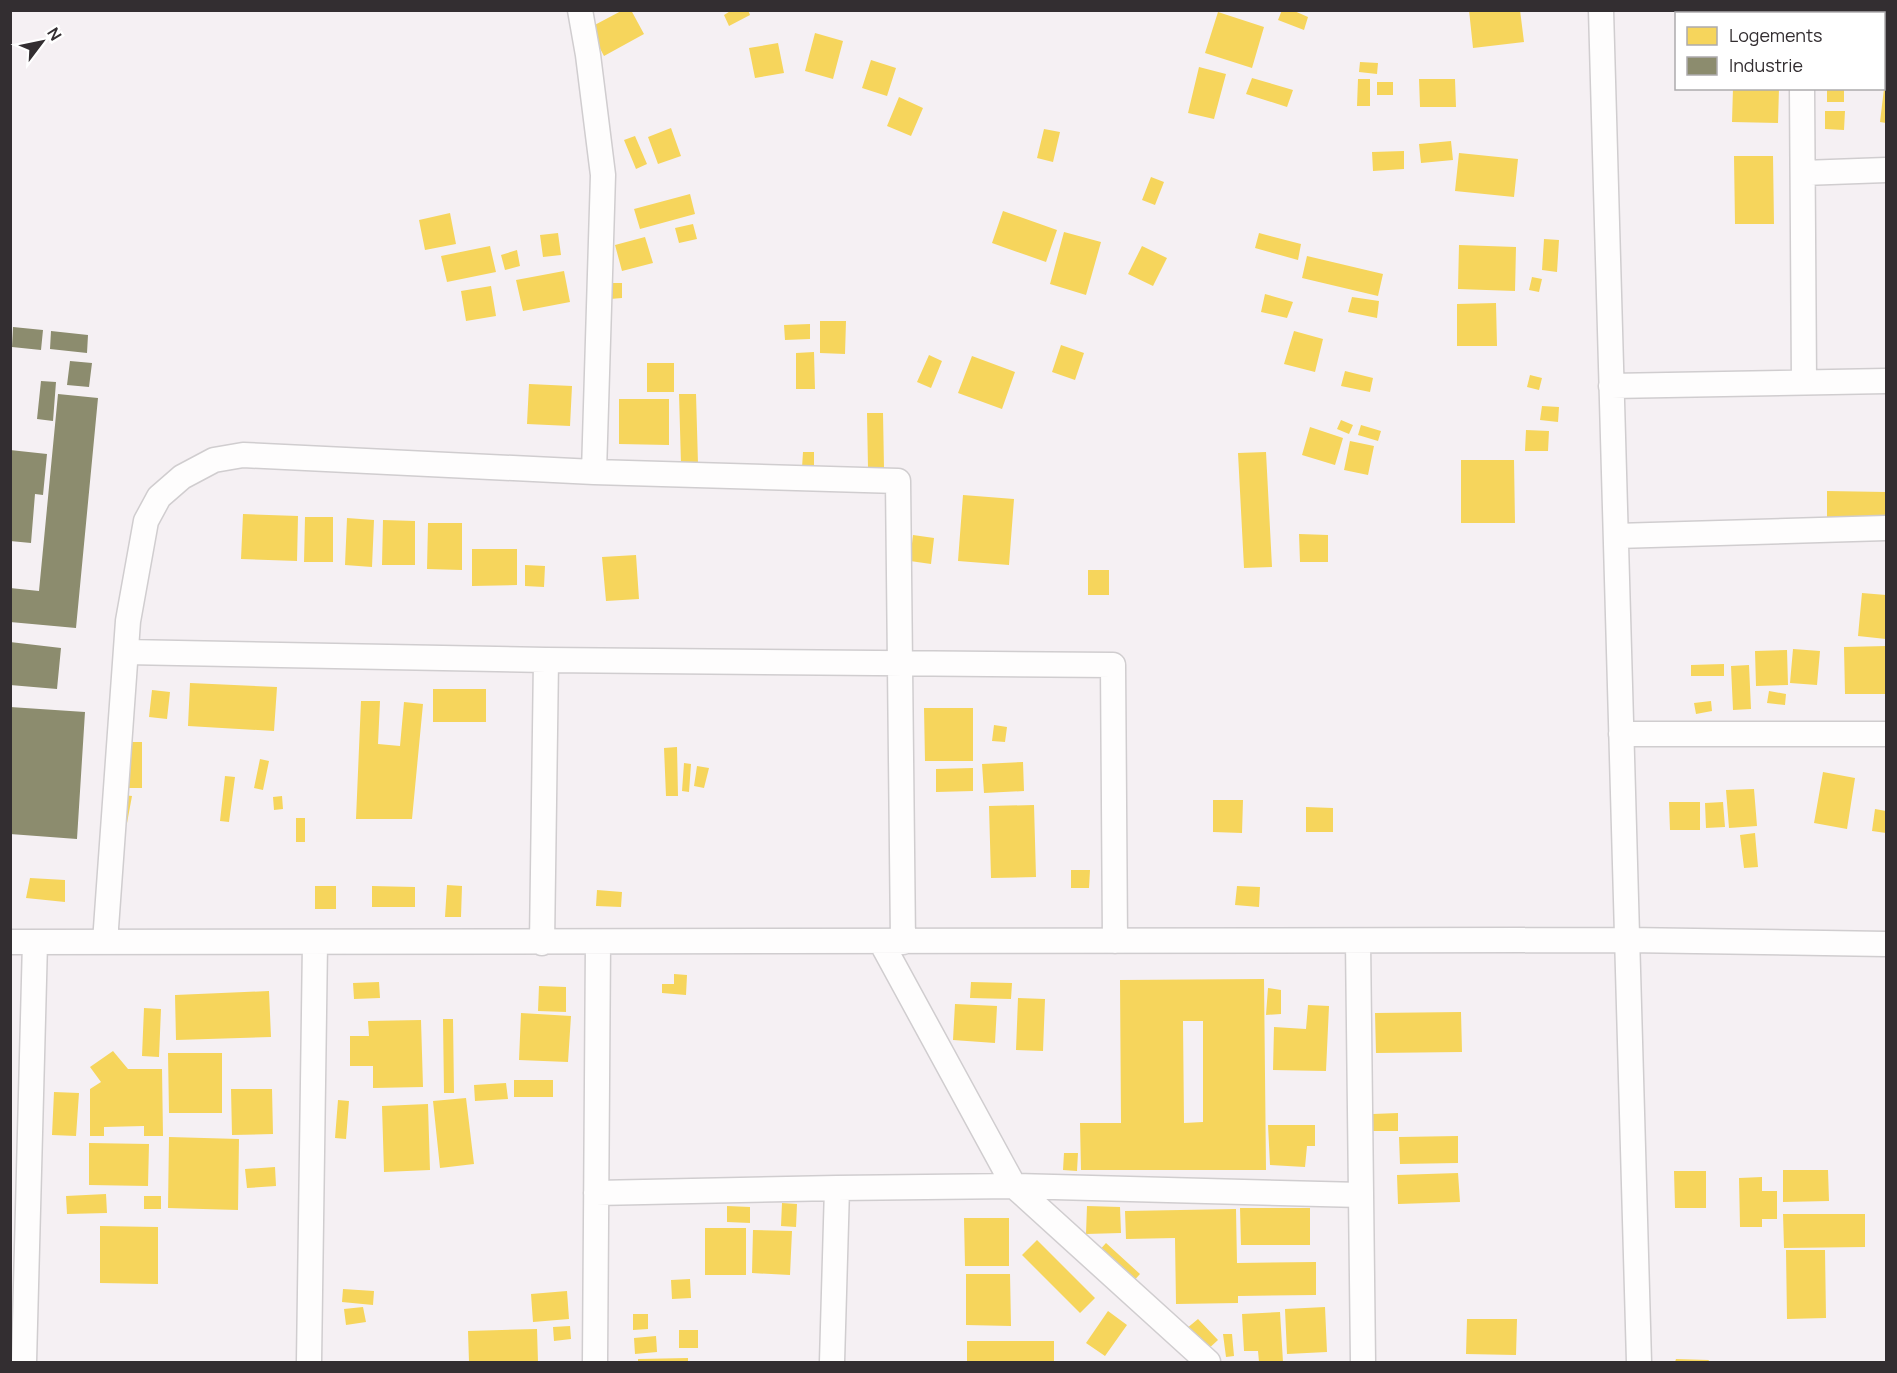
<svg xmlns="http://www.w3.org/2000/svg" width="1897" height="1373" viewBox="0 0 1897 1373" font-family="Manrope,sans-serif">
<style>
.homes{fill:#f6d55c;fill-rule:evenodd}
.industry{fill:#8c8c6e}
.lines{fill:none;stroke-linecap:round;stroke-linejoin:round}
.minor-casing{stroke:#d0cdcf;stroke-width:27}
.minor{stroke:#fefdfd;stroke-width:24}
</style>
<rect width="100%" height="100%" fill="#f5f0f3"/>
<!-- homes -->
<path class="homes" d="M623 10H631L644 34 604 56 589 28Z
M732 10H748L750 15 729 26 724 15Z
M1282 10H1292L1308 17 1304 30 1278 20Z
M1469 10H1520L1524 42 1473 48Z
M1826 10H1877V14H1826Z
M1218 12 1264 27 1252 68 1205 53Z
M815 33 843 41 833 79 805 71Z
M778 43 784 73 755 78 749 48Z
M871 60 896 68 887 96 862 88Z
M1360 62 1378 63 1377 74 1359 72Z
M1199 67 1226 74 1214 119 1188 113Z
M1252 78 1293 90 1287 107 1246 94Z
M1358 79H1370V106H1357Z
M1419 79H1455L1456 107H1420Z
M1885 80H1886V123L1880 122Z
M1377 82H1393V95H1377Z
M1733 88H1779L1778 123 1732 122Z
M1827 88H1844V102H1827Z
M899 97 923 108 911 136 887 126Z
M1825 111H1845L1844 130 1825 129Z
M671 128 681 156 658 164 648 137Z
M1044 129 1060 132 1053 162 1037 158Z
M635 136 647 164 636 169 624 140Z
M1451 141 1453 160 1421 163 1419 144Z
M1404 151V169L1373 171 1372 152Z
M1459 153 1518 159 1514 197 1455 191Z
M1734 156H1773L1774 224H1735Z
M1151 177 1164 182 1155 205 1142 200Z
M690 194 695 214 640 229 634 209Z
M1003 211 1057 230 1046 262 992 243Z
M450 213 456 244 425 250 419 220Z
M693 224 697 239 679 243 675 228Z
M1064 232 1101 242 1086 295 1050 284Z
M558 233 561 255 543 257 540 235Z
M1259 233 1301 244 1298 260 1255 248Z
M645 237 653 263 622 271 615 245Z
M1544 239 1559 240 1557 272 1542 270Z
M1459 245 1516 247 1515 291 1458 289Z
M490 246 496 272 447 282 441 256Z
M1142 246 1167 258 1153 286 1128 274Z
M517 250 520 266 505 270 501 255Z
M1307 256 1383 274 1378 296 1302 278Z
M564 271 570 302 523 311 516 280Z
M1532 277 1542 279 1539 292 1529 290Z
M609 283H622V298L610 299Z
M491 286 496 316 466 321 461 291Z
M1265 294 1293 302 1287 318 1261 312Z
M1352 297 1379 301 1377 318 1348 312Z
M1496 303 1497 346H1457V304Z
M820 321H846L845 354 820 353Z
M810 324V339L785 340 784 325Z
M1294 331 1323 339 1315 372 1284 364Z
M1061 345 1084 353 1075 380 1052 372Z
M814 352 815 389H796V353Z
M929 355 942 361 931 388 917 382Z
M972 356 1015 372 1002 409 958 393Z
M647 363H674V392H647Z
M1345 371 1373 378 1370 392 1341 386Z
M1530 375 1542 378 1539 390 1527 387Z
M529 384 572 386 570 426 527 424Z
M679 394H696L698 464H681Z
M619 399H669V445L619 444Z
M1542 406 1559 407 1558 422 1540 420Z
M867 413H883L884 468H868Z
M1341 420 1353 425 1349 434 1337 429Z
M1361 425 1381 431 1378 441 1358 435Z
M1310 427 1343 438 1335 465 1302 455Z
M1526 430 1549 431 1548 451H1525Z
M1350 441 1374 446 1368 475 1344 470Z
M803 452H814V467L802 468Z
M1266 452 1272 567 1244 568 1238 453Z
M1461 460H1514L1515 523H1461Z
M1827 491 1886 492V520L1827 519Z
M963 495 1014 499 1009 565 958 561Z
M243 514 298 516 297 561 241 559Z
M305 517H333V562H304Z
M347 518 374 520 372 567 345 565Z
M383 520 415 521V565H382Z
M428 523H462V570L427 569Z
M1299 534 1328 535V562H1300Z
M913 535 934 538 931 564 910 561Z
M472 549H517V585L472 586Z
M636 555 639 599 606 601 602 557Z
M525 565 545 566 544 587 525 586Z
M1088 570H1109V595H1088Z
M1862 593 1886 595V639L1858 636Z
M1886 646V694H1845L1844 647Z
M1793 649 1820 651 1817 685 1790 683Z
M1787 650 1788 685 1756 686 1755 651Z
M1724 664V676H1691V665Z
M1749 665 1751 709 1733 710 1731 666Z
M190 683 277 687 274 731 188 726Z
M433 689H486V722H433Z
M152 690 170 692 167 719 149 717Z
M1769 691 1786 694 1785 705 1767 703Z
M361 701H380L378 744 400 746 404 702 423 704 412 819H356Z
M1711 701 1712 711 1696 714 1694 703Z
M924 708H973V761H925Z
M994 725 1007 727 1005 742 992 741Z
M129 742H142V788H129Z
M677 747 678 796H666L664 748Z
M260 759 269 761 263 790 254 788Z
M1023 762 1024 791 984 793 982 764Z
M684 763 691 764 689 792 682 791Z
M697 766 709 768 704 788 694 786Z
M973 768V791L936 792V769Z
M1823 772 1855 778 1847 829 1814 823Z
M225 776 235 777 229 822 220 821Z
M1754 789 1757 826 1729 828 1726 790Z
M123 795 132 796 127 823 117 821Z
M282 796 283 809 274 810 273 797Z
M1213 800H1243L1242 833 1213 832Z
M1669 802H1700V830H1670Z
M1723 802 1725 827 1706 828 1705 803Z
M1034 805 1036 877 991 878 989 806Z
M1306 807 1333 808V832H1306Z
M1875 809 1886 811V833L1872 831Z
M296 818H305V842H296Z
M1755 833 1758 867 1744 868 1740 835Z
M1071 870H1090L1089 888H1071Z
M30 878 65 880V902L26 898Z
M447 885 462 886 461 917H445Z
M315 886H336V909H315Z
M372 886 415 887V907H372Z
M1237 886 1260 887 1259 907 1235 905Z
M597 890 622 892 621 907 596 906Z
M674 974 687 975 686 995 662 993V984H674Z
M1264 979 1266 1170H1081L1080 1123H1121L1120 980ZM1183 1021H1203V1122L1184 1123Z
M379 982 380 998 354 999 353 983Z
M971 982 1012 983 1011 999 970 998Z
M539 986 566 987V1012L538 1011Z
M1268 988 1281 990V1014L1266 1015Z
M269 991 271 1037 176 1040 175 995Z
M1018 998 1045 999 1043 1051 1016 1050Z
M955 1004 997 1006 995 1043 953 1040Z
M1308 1005 1329 1006 1326 1071 1273 1070 1274 1027 1306 1029Z
M144 1008 161 1009 159 1057 142 1056Z
M1461 1012 1462 1052 1376 1053 1375 1013Z
M521 1013 571 1016 568 1062 519 1060Z
M443 1019H453L454 1093H444Z
M421 1020 423 1087 373 1088V1066H350V1036H369L368 1021Z
M113 1051 128 1069H162L163 1136H144V1126L104 1127V1136H90V1089L101 1082 90 1067Z
M168 1053H222V1113H169Z
M514 1080H553V1097H514Z
M506 1083 508 1099 475 1101 474 1085Z
M231 1089H272L273 1134 232 1135Z
M54 1092 79 1093 76 1136 52 1135Z
M466 1098 474 1164 440 1168 433 1101Z
M338 1100 349 1101 346 1139 335 1138Z
M428 1104 430 1170 384 1172 382 1106Z
M1398 1113V1131H1370L1373 1114Z
M1268 1125H1315V1146H1307L1305 1167 1270 1165Z
M1458 1136V1163L1400 1164 1399 1137Z
M169 1137 239 1139 238 1210 168 1208Z
M89 1143 149 1144 148 1186 89 1185Z
M1064 1153H1078L1077 1171 1063 1170Z
M275 1167 276 1186 247 1188 245 1169Z
M1783 1170H1828L1829 1201 1783 1202Z
M1674 1171H1706V1208H1675Z
M1458 1173 1460 1202 1398 1204 1397 1175Z
M1762 1177V1191H1777V1219H1762V1227H1740L1739 1178Z
M106 1194 107 1213 67 1214 66 1196Z
M144 1196H161V1209H144Z
M782 1203 797 1204 796 1227 781 1226Z
M727 1206 750 1207V1223L727 1222Z
M1087 1206 1120 1207 1121 1233 1086 1234Z
M1240 1208H1310V1245H1241Z
M1236 1209 1237 1263 1316 1262V1295L1238 1296V1303L1176 1304 1175 1238 1126 1239 1125 1211Z
M1783 1214H1865V1247L1784 1248Z
M964 1218H1009V1266H965Z
M100 1226 158 1227V1284L100 1283Z
M705 1228H746V1275H705Z
M753 1230 792 1231 790 1275 752 1273Z
M1037 1240 1095 1298 1080 1313 1022 1255Z
M1106 1243 1140 1274 1131 1284 1097 1253Z
M1786 1250H1825L1826 1318 1787 1319Z
M966 1274H1010L1011 1326 966 1325Z
M690 1279 691 1298 672 1299 671 1280Z
M343 1289 374 1291 373 1305 342 1302Z
M567 1291 569 1319 533 1322 531 1294Z
M363 1307 366 1322 346 1325 344 1309Z
M1325 1307 1327 1352 1287 1354 1285 1309Z
M1108 1311 1127 1325 1105 1356 1086 1343Z
M1280 1312 1283 1362H1259L1258 1351H1244L1242 1314Z
M633 1314H648V1329L633 1330Z
M1198 1319 1218 1340 1206 1351 1186 1329Z
M1467 1319H1517L1516 1355 1466 1354Z
M570 1326 571 1339 554 1341 553 1327Z
M537 1329 538 1362H469L468 1331Z
M679 1330H698V1348H679Z
M1223 1334H1232L1234 1356 1226 1357Z
M656 1336 657 1352 635 1354 634 1338Z
M967 1341H1054V1362H967Z
M688 1358V1362H638V1359Z
M1676 1359 1709 1360 1708 1362H1675Z"/>
<!-- industry -->
<path class="industry" d="M13 327 43 330 41 350 12 347Z
M51 331 88 335 87 353 50 349Z
M70 361 92 363 89 387 67 385Z
M41 381 56 382 53 421 37 419Z
M58 394 98 398 76 628 10 622V588L39 591Z
M10 450 47 454 43 495 35 494 31 543 10 541Z
M10 642 61 648 57 689 10 685Z
M10 707 85 712 77 839 10 834Z"/>
<g class="lines">
<defs>
<path id="minor" d="M580 10 588 55 603 175 594 472
M1601 10 1639 1362
M1802 10V14
M1802 88 1804 382
M1803 173 1886 170
M1611 386 1886 381
M1616 536 1886 528
M126 652 546 660 1113 665 1115 941
M1621 734H1886
M1358 941 1363 1362
M10 942 1627 940 1886 944
M105 942 128 621 146 521 159 497 182 477 214 460 243 455 594 472 898 481 903 942
M881 942 1014 1186 1208 1362
M542 943 546 660
M596 1193 837 1188 1014 1186 1361 1195
M24 1362 35 942
M309 1362 315 943
M595 1362 598 942
M832 1362 837 1188"/>
</defs>
<!-- minor casing -->
<use href="#minor" class="minor-casing"/>
<!-- minor -->
<use href="#minor" class="minor"/>
</g>
<!-- border -->
<rect width="1897" height="1373" fill="none" stroke="#332e31" stroke-width="24"/>
<!-- legend -->
<rect x="1675" y="12" width="210" height="78" fill="#ffffff" stroke="#adabad" stroke-width="1.5"/>
<rect x="1687" y="27" width="30" height="18" fill="#f6d55c" stroke="#adabad" stroke-width="1.5"/>
<text x="1729" y="42" font-size="18" fill="#332e31">Logements</text>
<rect x="1687" y="57" width="30" height="18" fill="#8c8c6e" stroke="#adabad" stroke-width="1.5"/>
<text x="1729" y="72" font-size="18" fill="#332e31">Industrie</text>
<!-- north arrow -->
<g transform="translate(42 42) rotate(58)" stroke="#ffffff" stroke-width="4.5" paint-order="stroke">
<path d="M0-4.5L10 22L0 15L-10 22Z" fill="#332e31"/>
<text y="-9" font-size="16" font-weight="bold" text-anchor="middle" fill="#332e31">N</text>
</g>
</svg>
